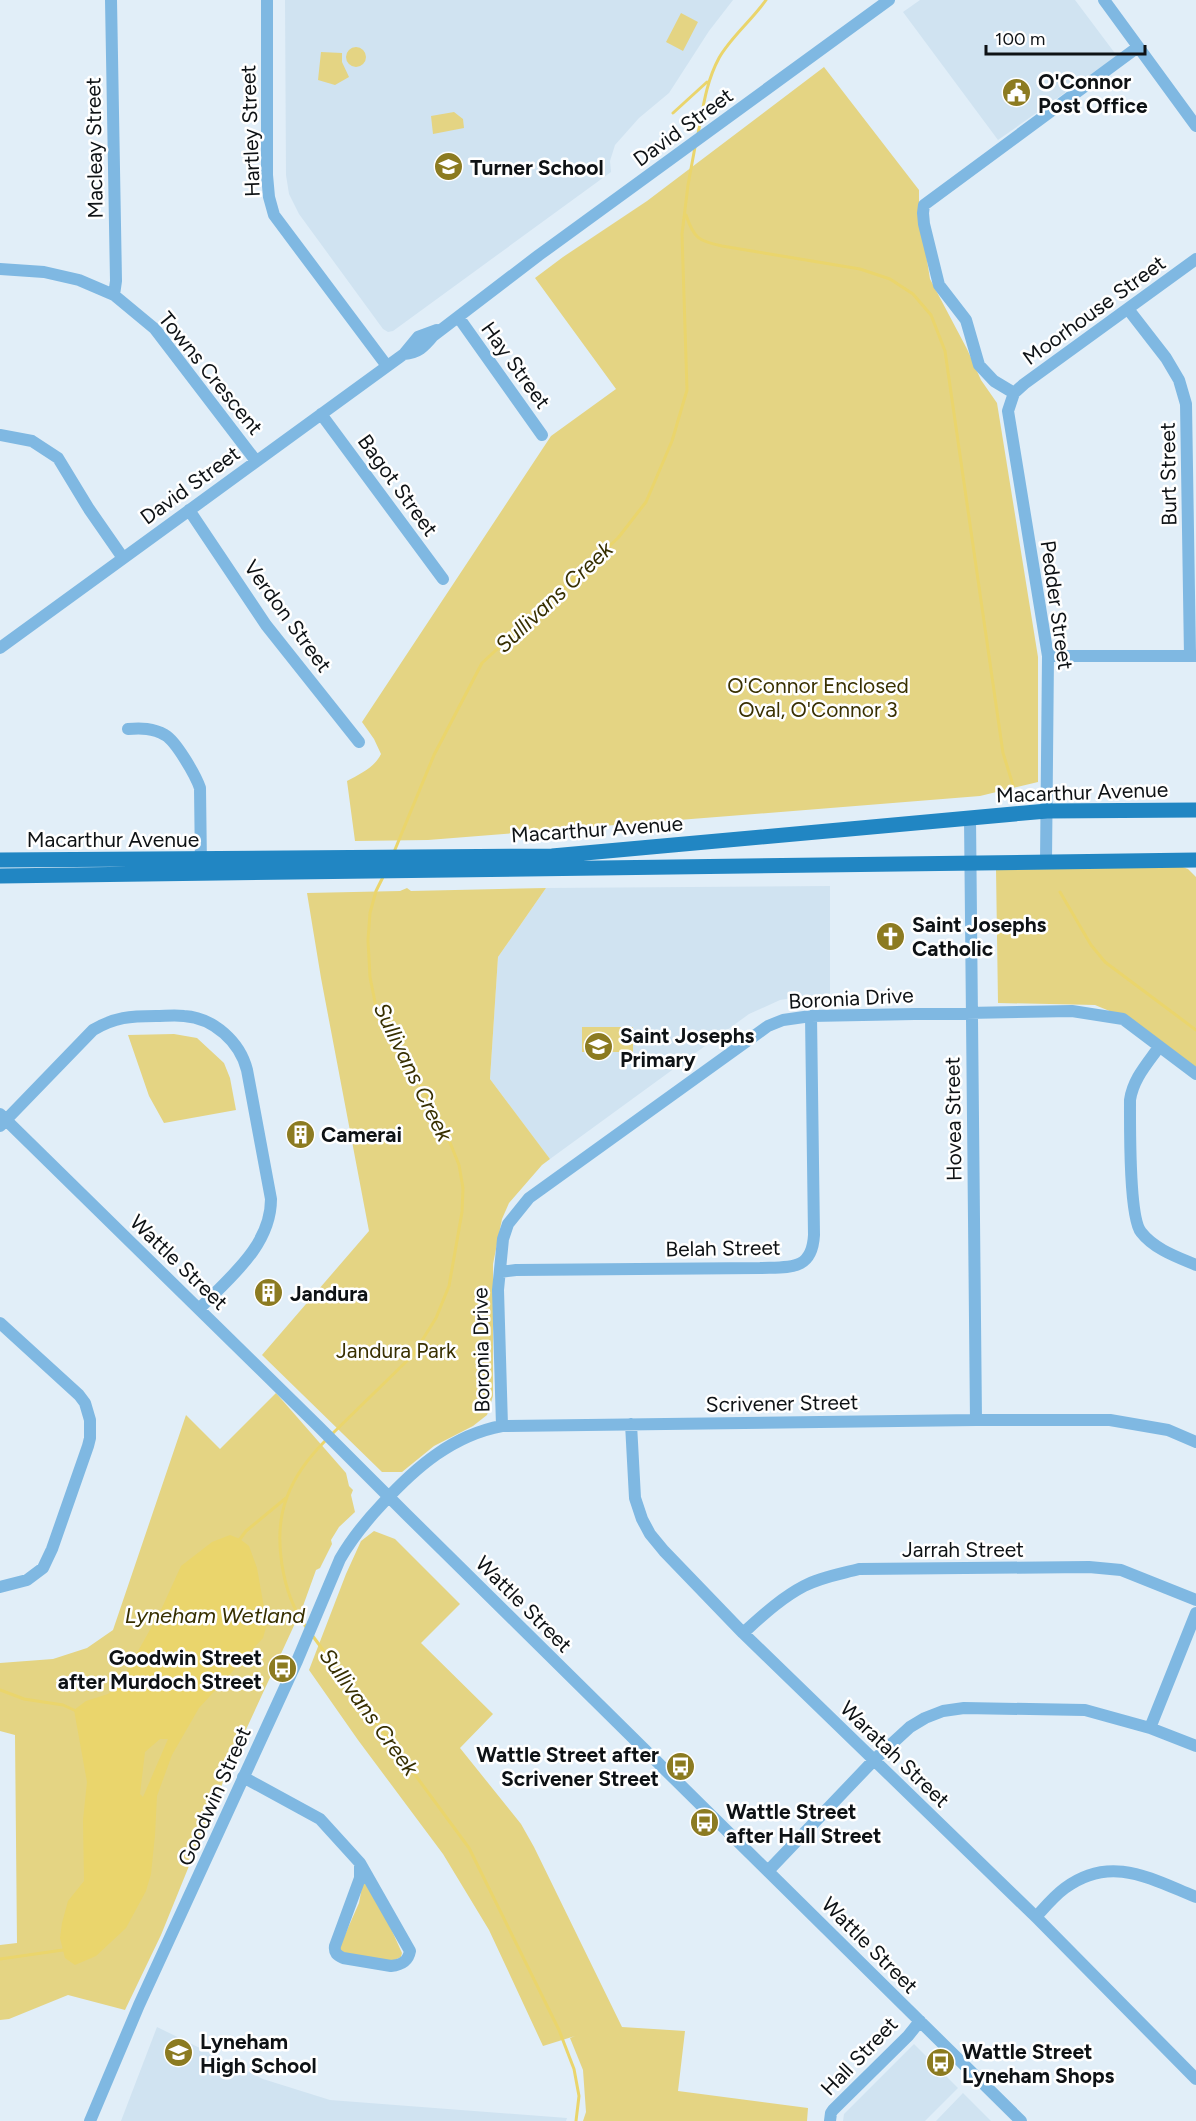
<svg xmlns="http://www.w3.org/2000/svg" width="1196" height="2121" viewBox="0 0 1196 2121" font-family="Figtree,sans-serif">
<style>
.built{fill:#d0e3f1}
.green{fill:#e4d483}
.water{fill:#ead56c;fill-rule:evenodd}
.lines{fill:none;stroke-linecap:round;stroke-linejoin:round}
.stream{stroke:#ead56c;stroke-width:3}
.minor{stroke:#7fb8e2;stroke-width:12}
.major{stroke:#2186c3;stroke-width:15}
.labels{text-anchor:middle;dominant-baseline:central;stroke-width:5;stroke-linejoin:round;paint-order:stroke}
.poi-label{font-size:21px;font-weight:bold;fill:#0e1215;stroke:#fff;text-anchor:start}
.street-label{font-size:21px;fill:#0e1215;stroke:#fff}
.park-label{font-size:21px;fill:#393001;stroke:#fff}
.water-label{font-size:22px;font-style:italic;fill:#372f00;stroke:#fff}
</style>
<rect width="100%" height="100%" fill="#e1eef8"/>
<!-- built -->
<path class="built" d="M285 0H733L709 31 669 93 639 118 615 145 610 161 611 172 393 331 388 332 383 329 299 214 289 194 286 175Z
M920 0H1075L1117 56 998 140 903 12Z
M830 886V996H804L780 1000 749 1014 550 1159 490 1079 498 957 546 888Z
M157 2027 263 2079 330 2100 567 2118 566 2121H121Z
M914 2044 958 2088 925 2121H843L844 2114Z
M963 2093 991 2121H936Z"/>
<!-- green -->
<path class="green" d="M681 13 698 22 683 51 666 42Z
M346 57a10 10 0 1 1 20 0a10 10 0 1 1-20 0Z
M321 52 342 53V62L349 77 335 85 318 80Z
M824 67 919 190V210L930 279 967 349 981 380 997 403 1038 657V782L980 796 428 840 355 841 347 781C360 774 375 767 381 754L374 739 362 722 551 436 616 389 535 278 563 257 647 201Z
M454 112 463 119 464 128 433 134 431 116Z
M1180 866 1188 869 1196 877V1072L1124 1017 1095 1005 998 1003 996 869Z
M407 888 411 891 546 888 498 957 490 1079 550 1159 542 1165 509 1203 502 1219 493 1264V1396L487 1415 473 1426 434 1446 402 1472H382L262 1355 369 1231 321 978 307 893 400 891Z
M582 1027H633V1052H582Z
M174 1034 197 1038 224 1063 230 1078 236 1110 164 1123 149 1096 128 1035Z
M276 1393 346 1473 349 1486 353 1490 351 1495 355 1512 339 1527 331 1540 332 1544 320 1568 316 1570 303 1606 232 1760 161 1935 125 2010 68 1995 9 2019 0 2020V1945L17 1943 15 1735 0 1731V1663L53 1659 87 1648 113 1630 186 1415 220 1449Z
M374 1531 395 1539 460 1604 421 1643 493 1714 460 1748 521 1824 534 1847 622 2027 685 2031 678 2091 808 2108 807 2121H583L586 2112 583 2070 570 2038 575 2036 543 2046 489 1930 443 1854 358 1740 309 1670 346 1574 361 1541Z
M364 1876 374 1891 402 1953 401 1957 392 1961 340 1952V1946L359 1903Z"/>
<!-- water -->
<path class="water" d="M230 1535 240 1539 249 1546 257 1568 267 1624 263 1638 199 1708 172 1755 157 1796 155 1835 151 1874 146 1891 126 1928 96 1956 75 1965 65 1958 60 1938 62 1923 68 1901 84 1881 83 1820 87 1782 74 1710 86 1701 108 1694 120 1683 160 1612 181 1566 212 1542ZM160 1739H168L143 1797 140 1794 145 1752Z"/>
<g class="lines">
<!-- stream -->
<path class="stream" d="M673 113 707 82
M698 134C703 108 706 82 719 58 730 38 752 20 766 0
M686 215C694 239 699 241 722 246L860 269 890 279 913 294 931 315 945 351 1003 753 1013 785
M394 852 434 755 482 663 618 538 646 502 672 441 687 390 682 234 688 185 695 147
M1060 892 1091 945 1105 962 1196 1030
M331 1435 413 1355 436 1318 449 1286 462 1212 463 1188 459 1165 451 1145 429 1099 394 1044 376 1007 370 977 368 940 370 913 376 891 384 875
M240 1539 246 1531 286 1498
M306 1627C282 1594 272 1536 287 1497 295 1475 310 1456 326 1440
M312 1635 469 1848 559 2030 574 2069 579 2096 576 2121
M0 1690 24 1699 63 1705 74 1710
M0 1959 63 1950"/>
<!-- minor -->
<path class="minor" d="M111 0 116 281 114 295
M267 0V175L269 197 274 215 387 366
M1104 0 1196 126
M0 269 44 272 79 280 114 295 155 329 256 461
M1128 309 1166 358 1179 380 1186 404 1190 656
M459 318 542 435
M404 354C418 353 424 347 433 336L539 255 889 0
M1014 393 994 381 979 365 966 320 939 285 924 224 923 213 924 205 1138 47
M321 414 443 579
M0 435 32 441 58 458 89 509 123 558
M189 510 266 625 359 742
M0 648 404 354 418 337 437 330
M1048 656H1196
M128 729C141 728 153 728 165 735 176 741 196 776 200 788L201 867
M970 818 976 1420
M1046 862 1048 656 1008 411 1014 393 1024 384 1196 259
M1159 1047C1147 1064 1133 1079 1130 1100 1130 1124 1129 1217 1141 1232 1154 1249 1177 1257 1196 1265
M0 1114 317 1425 406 1514 1021 2121
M0 1126 93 1030C115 1017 130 1016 156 1016 165 1016 175 1015 184 1016 214 1018 240 1042 247 1070L271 1199C271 1246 229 1278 199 1309
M500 1272 516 1270 760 1268C790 1267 812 1271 814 1235L811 1016
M0 1323 79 1395 85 1403 90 1420V1438L88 1446 52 1549 43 1568 27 1580 0 1587
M631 1424 635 1498 642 1519 650 1534 664 1551 743 1633 1036 1917 1196 2079
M502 1426 498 1290 503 1239 508 1224 529 1198 768 1026 783 1020 811 1016 1072 1011 1123 1019 1196 1074
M743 1633C762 1616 781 1598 804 1586 821 1577 840 1574 859 1569L1089 1567 1121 1570 1196 1600
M1150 1728 1196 1613
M243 1777 320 1819 360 1863 410 1951C408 1962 401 1965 391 1966L343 1958C337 1955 334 1953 335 1946L360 1878V1863
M768 1871 874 1760 910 1727 925 1718 943 1711 964 1708 1085 1710 1150 1728 1196 1746
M1036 1917C1045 1907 1054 1896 1065 1888 1111 1854 1151 1879 1196 1897
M90 2121 139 2005 297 1661 340 1559C352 1538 366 1521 383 1503 416 1467 453 1435 502 1426L976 1420H1110L1168 1430 1196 1442
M830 2121 831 2113 833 2110 908 2036 920 2021"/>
<!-- major -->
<path class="major" d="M0 860 552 856 1047 811 1196 810
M0 876 1196 860"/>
</g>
<!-- icons -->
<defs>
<symbol id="civic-disc" viewBox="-11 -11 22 22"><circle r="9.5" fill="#8c7b21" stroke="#fff"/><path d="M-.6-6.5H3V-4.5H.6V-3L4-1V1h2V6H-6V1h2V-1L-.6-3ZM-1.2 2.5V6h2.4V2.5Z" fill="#fff"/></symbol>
<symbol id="school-disc" viewBox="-11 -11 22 22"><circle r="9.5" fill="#8c7b21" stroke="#fff"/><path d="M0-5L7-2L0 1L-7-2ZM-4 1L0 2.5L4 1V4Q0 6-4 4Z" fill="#fff"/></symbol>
<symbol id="church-disc" viewBox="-11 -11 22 22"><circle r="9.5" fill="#8c7b21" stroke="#fff"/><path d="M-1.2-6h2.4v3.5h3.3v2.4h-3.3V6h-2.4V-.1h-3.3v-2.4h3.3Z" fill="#fff"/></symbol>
<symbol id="building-disc" viewBox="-11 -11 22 22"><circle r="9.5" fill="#8c7b21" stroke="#fff"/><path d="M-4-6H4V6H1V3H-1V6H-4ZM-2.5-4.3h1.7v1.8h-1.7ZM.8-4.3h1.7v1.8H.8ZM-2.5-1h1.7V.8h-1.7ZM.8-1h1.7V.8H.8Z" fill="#fff"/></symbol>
<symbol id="bus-disc" viewBox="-11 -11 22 22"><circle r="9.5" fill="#8c7b21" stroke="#fff"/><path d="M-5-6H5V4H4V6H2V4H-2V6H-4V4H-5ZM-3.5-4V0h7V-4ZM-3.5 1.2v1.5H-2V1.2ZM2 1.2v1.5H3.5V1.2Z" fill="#fff"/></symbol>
</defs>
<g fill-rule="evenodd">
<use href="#civic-disc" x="1000" y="76" width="33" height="33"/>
<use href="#school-disc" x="432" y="150" width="33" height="33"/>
<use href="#church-disc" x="874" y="920" width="33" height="33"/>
<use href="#school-disc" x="582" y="1030" width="33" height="33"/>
<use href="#building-disc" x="284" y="1118" width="33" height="33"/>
<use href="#building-disc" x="252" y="1276" width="33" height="33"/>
<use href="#bus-disc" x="266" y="1652" width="33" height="33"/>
<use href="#bus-disc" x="664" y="1750" width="33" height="33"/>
<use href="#bus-disc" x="688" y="1806" width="33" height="33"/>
<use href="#school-disc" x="162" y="2036" width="33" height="33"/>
<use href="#bus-disc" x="924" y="2046" width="33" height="33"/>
</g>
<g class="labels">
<!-- poi labels -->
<g class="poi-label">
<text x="1038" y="81">O'Connor<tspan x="1038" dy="24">Post Office</tspan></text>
<text x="470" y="167">Turner School</text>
<text x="912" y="924">Saint Josephs<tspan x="912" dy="24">Catholic</tspan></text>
<text x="620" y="1035">Saint Josephs<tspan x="620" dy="24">Primary</tspan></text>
<text x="321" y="1134">Camerai</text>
<text x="290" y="1293">Jandura</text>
<text x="262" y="1657" text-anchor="end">Goodwin Street<tspan x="262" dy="24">after Murdoch Street</tspan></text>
<text x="659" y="1754" text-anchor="end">Wattle Street after<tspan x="659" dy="24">Scrivener Street</tspan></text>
<text x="726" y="1811">Wattle Street<tspan x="726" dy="24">after Hall Street</tspan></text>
<text x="200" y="2041">Lyneham<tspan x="200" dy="24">High School</tspan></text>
<text x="962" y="2051">Wattle Street<tspan x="962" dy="24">Lyneham Shops</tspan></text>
</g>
<!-- street labels -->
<g class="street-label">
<text transform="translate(683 127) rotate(-36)">David Street</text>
<text transform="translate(250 131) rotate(-92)">Hartley Street</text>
<text transform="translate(94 148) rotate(-91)">Macleay Street</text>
<text transform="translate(1094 310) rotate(-36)">Moorhouse Street</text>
<text transform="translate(516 365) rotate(54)">Hay Street</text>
<text transform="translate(211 373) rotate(51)">Towns Crescent</text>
<text transform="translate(1168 474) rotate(-91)">Burt Street</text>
<text transform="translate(190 485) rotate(-36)">David Street</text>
<text transform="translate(398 485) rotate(54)">Bagot Street</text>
<text transform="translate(1057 605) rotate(82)">Pedder Street</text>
<text transform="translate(288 616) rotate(54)">Verdon Street</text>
<text transform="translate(1082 792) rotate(-2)">Macarthur Avenue</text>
<text transform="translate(597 829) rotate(-4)">Macarthur Avenue</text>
<text x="113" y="839">Macarthur Avenue</text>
<text transform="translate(851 998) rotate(-3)">Boronia Drive</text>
<text transform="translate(953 1119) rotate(-91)">Hovea Street</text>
<text transform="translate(723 1248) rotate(-1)">Belah Street</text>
<text transform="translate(179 1262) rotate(44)">Wattle Street</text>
<text transform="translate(481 1350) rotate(-91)">Boronia Drive</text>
<text transform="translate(782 1403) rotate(-1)">Scrivener Street</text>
<text x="963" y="1549">Jarrah Street</text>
<text transform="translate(524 1604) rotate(45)">Wattle Street</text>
<text transform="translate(895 1754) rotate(44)">Waratah Street</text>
<text transform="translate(214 1796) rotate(-66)">Goodwin Street</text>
<text transform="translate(870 1945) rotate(45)">Wattle Street</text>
<text transform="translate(859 2056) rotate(-46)">Hall Street</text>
</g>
<!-- park labels -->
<g class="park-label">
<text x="818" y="685">O'Connor Enclosed<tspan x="818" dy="24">Oval, O'Connor 3</tspan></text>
<text x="396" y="1350">Jandura Park</text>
</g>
<!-- water labels -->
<g class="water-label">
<text transform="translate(554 597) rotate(-43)">Sullivans Creek</text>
<text transform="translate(413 1072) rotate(64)">Sullivans Creek</text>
<text x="215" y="1615">Lyneham Wetland</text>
<text transform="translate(369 1712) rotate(54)">Sullivans Creek</text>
</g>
</g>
<!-- scale -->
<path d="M986 45v9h159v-9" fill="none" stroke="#0e1215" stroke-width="3"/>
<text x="995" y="45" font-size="18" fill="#0e1215" stroke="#ffffff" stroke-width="4.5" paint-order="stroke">100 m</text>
</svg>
